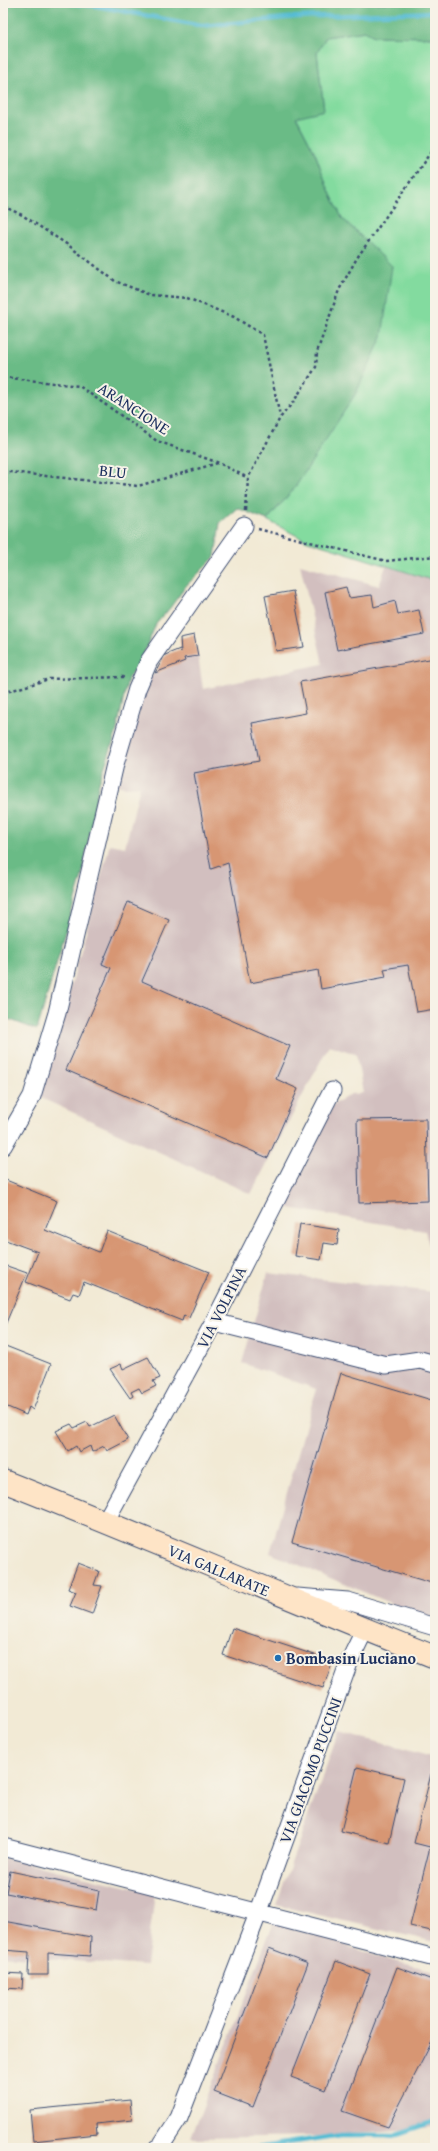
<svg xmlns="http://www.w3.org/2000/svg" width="438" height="2151" viewBox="0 0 438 2151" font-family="'Gentium Book Plus',serif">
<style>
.industrial{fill:#d2bfbf}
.green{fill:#83db9f;stroke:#4f857e}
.forest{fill:#6abb86;stroke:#427572}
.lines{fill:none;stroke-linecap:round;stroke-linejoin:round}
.stream{stroke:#56bcd3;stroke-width:4.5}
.building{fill:#d79673}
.minor-casing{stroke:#3b4b70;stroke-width:19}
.secondary-casing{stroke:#3b4b70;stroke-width:24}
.path{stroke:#3b4b70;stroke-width:2.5;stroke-dasharray:3 3;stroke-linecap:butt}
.minor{stroke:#fff;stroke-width:17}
.secondary{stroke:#fee4c6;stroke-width:22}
.poi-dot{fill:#1f6fb2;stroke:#f7f3e8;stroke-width:1.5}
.labels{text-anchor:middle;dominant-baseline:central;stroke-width:4;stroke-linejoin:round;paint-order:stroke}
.street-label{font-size:16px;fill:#1b2f5e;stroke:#f7f3e8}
.poi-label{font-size:16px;font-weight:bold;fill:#1b2f5e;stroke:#f7f3e8;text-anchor:start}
</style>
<rect width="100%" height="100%" fill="#f7f3e8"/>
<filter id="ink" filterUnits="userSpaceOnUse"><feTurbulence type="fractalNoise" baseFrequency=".025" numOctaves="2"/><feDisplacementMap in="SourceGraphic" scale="8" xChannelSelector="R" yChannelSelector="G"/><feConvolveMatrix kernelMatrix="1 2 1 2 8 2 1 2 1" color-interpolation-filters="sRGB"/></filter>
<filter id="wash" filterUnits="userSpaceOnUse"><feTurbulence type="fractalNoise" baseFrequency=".012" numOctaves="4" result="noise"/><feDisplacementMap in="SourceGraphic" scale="16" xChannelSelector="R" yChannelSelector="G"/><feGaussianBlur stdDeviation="0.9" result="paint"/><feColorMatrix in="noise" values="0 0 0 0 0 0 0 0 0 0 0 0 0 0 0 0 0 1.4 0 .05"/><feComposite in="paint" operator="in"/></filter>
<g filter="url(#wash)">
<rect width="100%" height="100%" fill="#f2ead5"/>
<!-- industrial -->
<path class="industrial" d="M300 564 379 586 386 566 435 581V1618L402 1608 270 1553 316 1389 242 1363 268 1273 433 1292 432 1266 429 1245 425 1231 283 1207 333 1105 351 1094 363 1093 356 1054 329 1045 251 1194 39 1097 65 1009 110 844 125 847 140 786 125 787 116 785 141 687 154 674 185 661 184 658 198 656 203 689 323 664Z
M339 1731 435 1758V1942L276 1905Z
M3 1858 155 1893 146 1966 3 1956Z
M274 1921 385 1959 435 1971V2127L316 2136 191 2138Z"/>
<!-- green -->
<path class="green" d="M365 31 374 36 435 37V581L305 540 267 520 294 489 392 266 342 218 327 186 315 153 296 116 324 110 317 53 326 37Z"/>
<!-- forest -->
<path class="forest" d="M3 3H435V37L374 36 365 31 326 37 317 53 324 110 296 117 315 153 327 186 342 218 392 266 382 337 356 393 294 489 267 520 237 508 220 523 215 557 186 586 170 608 156 624 140 663 128 678 116 734 99 783 82 876 37 1030 3 1017Z"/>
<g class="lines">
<!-- stream -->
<path class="stream" d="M69 3 96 6 202 26 297 17 435 12
M256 2148 340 2135H394L435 2121"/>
</g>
<g id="blocks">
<!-- building -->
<path class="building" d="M346 587 349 598 372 595 374 607 395 601 398 614 419 610 424 634 337 650 325 592Z
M293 591 304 647 276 651 265 596Z
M194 635 198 656 184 658 185 661 155 673 165 655 180 649 181 652 180 638Z
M435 658V1009L417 1012 408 965 384 969 386 977 321 989 318 970 250 983 228 863 211 869 194 773 259 761 252 723 306 713 300 682Z
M128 902 169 920 142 981 290 1046 276 1079 298 1089 268 1158 66 1070 111 968 102 964Z
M426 1119 428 1201 359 1203 357 1120Z
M6 1180 57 1201 45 1230 99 1252 107 1231 209 1272 189 1318 184 1315 182 1321 84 1282 79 1295 73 1293 70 1299 26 1282 38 1252 3 1239V1191Z
M300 1224 339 1230 337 1245 324 1243 321 1260 295 1256Z
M7 1266 27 1273 3 1330V1278Z
M3 1345 51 1364 33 1410 29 1407 26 1415 3 1405Z
M148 1357 160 1378 153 1381 156 1386 142 1393 139 1388 131 1392 133 1396 130 1398 110 1369 121 1364 123 1369Z
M341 1373 435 1401V1584L292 1542Z
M114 1415 128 1440 107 1451 104 1446 92 1452 90 1446 79 1452 76 1446 68 1451 56 1431 71 1424 74 1428 87 1422 90 1427Z
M78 1563 99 1571 94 1585 102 1586 92 1614 70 1606 76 1592 68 1589Z
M232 1628 333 1661 323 1688 223 1655Z
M357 1767 404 1778 389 1843 341 1831Z
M431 1774H435V1932L410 1926 430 1847 414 1843Z
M10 1871 99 1890 96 1910 6 1893Z
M3 1921 91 1937 90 1956 48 1953V1975H28L29 1952 3 1950Z
M269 1948 308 1963 253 2107 214 2092Z
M336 1961 370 1974 325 2090 291 2077Z
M397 1967 435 1981V2036L388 2127 342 2111Z
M3 1973 23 1974 22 1989 3 1988Z
M130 2100 132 2120 96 2124 97 2134 33 2141 30 2110Z"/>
</g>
</g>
<g filter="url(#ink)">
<use href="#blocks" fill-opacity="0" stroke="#3b4b70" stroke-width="1"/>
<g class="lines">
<defs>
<path id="minor" d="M3 1146 32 1096 57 1013 115 764 137 689 149 661 244 526
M214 1322 386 1365 420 1360 435 1364
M105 1522 214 1322 332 1091
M297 1597 348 1601 435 1627
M3 1847 435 1958
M157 2148 160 2147 179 2118 259 1911 350 1660 365 1629"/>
<path id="secondary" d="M3 1481C148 1538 290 1600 435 1657"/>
</defs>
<!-- minor casing -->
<use href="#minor" class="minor-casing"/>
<!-- secondary casing -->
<use href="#secondary" class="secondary-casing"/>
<!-- path -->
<path class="path" d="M3 206 22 215 68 245 115 281 150 295 187 298 234 317 263 335 280 417
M3 377 79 386 157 441 219 463 248 478
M3 474 9 472 138 486 218 463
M246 511 248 478 280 418 294 401 316 367 317 352 339 290 357 258 435 146
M258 529 386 561 435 556
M3 693 49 679 125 677"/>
<!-- minor -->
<use href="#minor" class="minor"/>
<!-- secondary -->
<use href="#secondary" class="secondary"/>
</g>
</g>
<!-- markers -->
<circle class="poi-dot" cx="278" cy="1658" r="4"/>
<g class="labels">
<!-- street labels -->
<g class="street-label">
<text transform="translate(134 408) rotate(33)">ARANCIONE</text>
<text transform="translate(113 471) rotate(6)">BLU</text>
<text transform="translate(221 1307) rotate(-63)">VIA VOLPINA</text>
<text transform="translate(219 1570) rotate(23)">VIA GALLARATE</text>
<text transform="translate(310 1770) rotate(-70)">VIA GIACOMO PUCCINI</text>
</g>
<!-- poi labels -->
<g class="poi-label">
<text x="286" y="1658">Bombasin Luciano</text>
</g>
</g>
<!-- margin -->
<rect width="438" height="2151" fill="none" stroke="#f7f3e8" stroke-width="16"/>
</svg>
